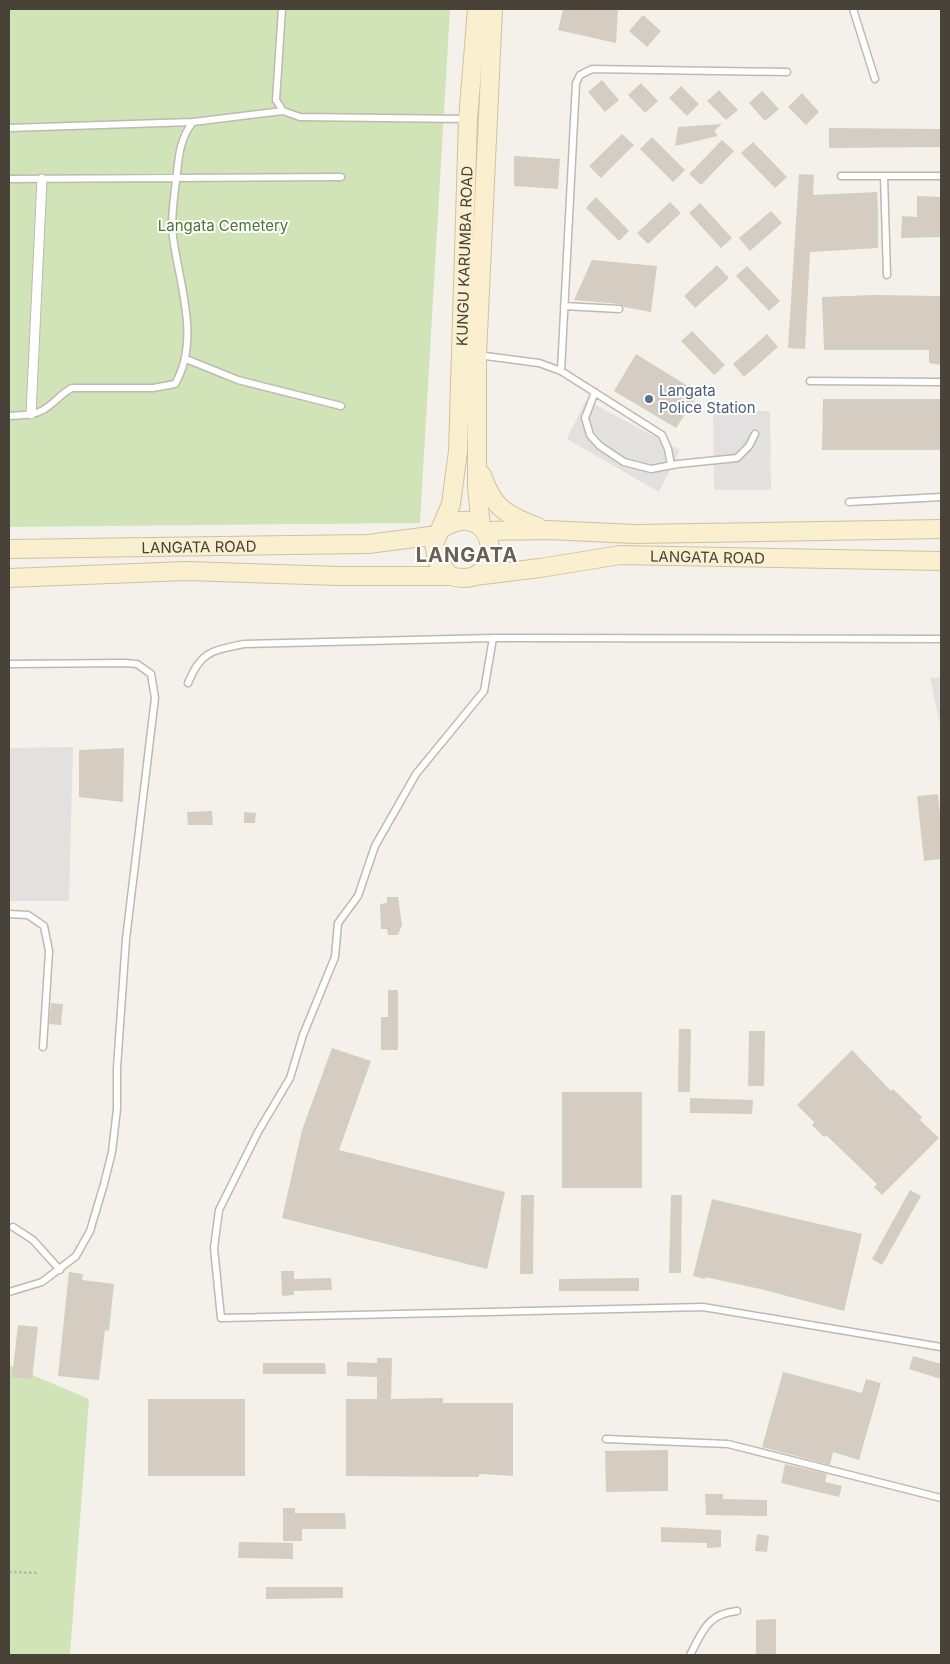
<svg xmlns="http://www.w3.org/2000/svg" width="950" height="1664" viewBox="0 0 950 1664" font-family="Inter,sans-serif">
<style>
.green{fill:#d1e4b8}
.parking{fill:#e3e1df}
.building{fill:#d5cdc1}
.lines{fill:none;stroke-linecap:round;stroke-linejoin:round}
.service-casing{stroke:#bfb9ae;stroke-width:9}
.pedestrian-casing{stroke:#bfb9ae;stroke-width:11}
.secondary-casing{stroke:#cfc29f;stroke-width:20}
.path{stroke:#bfb4a1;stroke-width:2.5;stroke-dasharray:2.5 2.5;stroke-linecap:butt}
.service{stroke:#fff;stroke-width:6}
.pedestrian{stroke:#fff;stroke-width:9}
.secondary{stroke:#faefcf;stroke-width:18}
.service-dot{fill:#5c6f8a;stroke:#fff;stroke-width:2}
.labels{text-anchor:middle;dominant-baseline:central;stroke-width:4;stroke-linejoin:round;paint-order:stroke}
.park-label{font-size:15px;fill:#4c7531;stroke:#fff}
.street-label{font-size:15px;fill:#484239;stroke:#fff}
.service-label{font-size:15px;fill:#4e5e75;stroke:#fff;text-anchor:start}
.district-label{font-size:20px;font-weight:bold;letter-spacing:1px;fill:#696052;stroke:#fff}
</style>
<rect width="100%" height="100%" fill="#f4f1eb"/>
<!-- green -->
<path class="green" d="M9 9H450L420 523 9 527Z
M9 1365 89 1399 70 1655H9Z"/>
<!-- parking -->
<path class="parking" d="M586 400 680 450 659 492 567 439Z
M770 411 771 490H714L713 412Z
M941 677V729L930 678Z
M73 747 69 901H9V748Z"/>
<!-- building -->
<path class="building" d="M563 9H618L616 43 558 30Z
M643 15 661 31 647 47 629 31Z
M602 80 619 100 605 112 588 92Z
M641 83 658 101 645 113 628 95Z
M681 86 699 104 687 116 669 98Z
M719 90 738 110 726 120 707 101Z
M762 91 779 109 765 121 749 103Z
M802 93 819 112 806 125 788 107Z
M722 124 714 131 718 136 675 146 678 127Z
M829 128 941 129V147L829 148Z
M622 134 634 145 601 178 589 166Z
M652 137 685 170 673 182 640 149Z
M722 140 734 151 701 185 689 174Z
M753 142 787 177 775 188 741 153Z
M514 156 560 159 558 189 514 186Z
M799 174 814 175 813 195 877 192 878 214V248L810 252 805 349 788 348Z
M917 196 941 197V237L901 238 902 216 917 217Z
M596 197 629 231 619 241 586 208Z
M670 202 681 213 648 244 637 233Z
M700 203 732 238 721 248 689 213Z
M771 211 782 223 750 251 739 238Z
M592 260 657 266 651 312 624 307 619 304 574 300Z
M717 265 729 278 695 308 684 296Z
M747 266 780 301 769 311 736 276Z
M874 295 941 296V365L929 363V350H824L822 297Z
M692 331 725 365 714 375 681 341Z
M767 334 778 347 744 377 733 364Z
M636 354 699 393 676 428 614 391Z
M823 399H941V450H822Z
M124 748 123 802 79 797V750Z
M938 794 941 825V859L924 861 917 796Z
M212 811 213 825H188L187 812Z
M244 812 256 813 255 823H244Z
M387 897H398L402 925 398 935H388L387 929H381L380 904 387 903Z
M388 990H398V1050H381V1017H388Z
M51 1003 63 1004 61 1025 49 1024Z
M679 1029H691L690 1092H678Z
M749 1031H765L764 1086H748Z
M332 1048 371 1061 339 1150 505 1192 487 1269 282 1218 302 1130Z
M852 1050 891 1091 893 1089 922 1117 920 1120 939 1138 882 1195 874 1187 877 1184 826 1135 824 1137 812 1125 814 1122 797 1105Z
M562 1092H642V1188H562Z
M690 1098 753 1100 752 1114 690 1113Z
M910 1190 921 1196 882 1265 872 1259Z
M521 1195H534L533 1274H520Z
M671 1195H682L681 1273H669Z
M712 1199 862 1234 844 1311 760 1289 705 1277V1279L693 1276Z
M281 1271H294V1279L331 1278 332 1290 294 1291V1295L282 1296Z
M69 1272 83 1274 82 1280 114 1284 109 1331 105 1330 99 1380 58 1376Z
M639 1278V1291H559V1279Z
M18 1325 38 1327 32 1379 12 1377Z
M913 1356 941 1364V1379L909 1369Z
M377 1358H392L391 1399 443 1398V1403H513V1476L479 1474V1477L346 1476V1399H377V1377L347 1376V1362L377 1363Z
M263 1363H325L326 1374H263Z
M783 1372 862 1393 866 1379 881 1383 859 1460 833 1452 830 1465 762 1447Z
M148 1399H245V1476H148Z
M668 1450V1491L606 1492 605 1451Z
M785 1464 827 1474 825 1482 842 1486 839 1497 781 1483Z
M705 1494H723V1499L767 1500V1516L706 1515Z
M283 1508H295V1513H345L346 1529H302V1541H283Z
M661 1527 721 1530V1547L707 1548V1543L661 1542Z
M757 1534 769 1536 767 1552 755 1551Z
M239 1542 293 1543V1559L238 1558Z
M266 1587H343V1598L266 1599Z
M776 1619V1655H756V1620Z"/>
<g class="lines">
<defs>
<path id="service" d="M282 9 276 100 283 111 300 117 466 119
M853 9 875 79
M9 128 193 122
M841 176H941
M884 176 887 275
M9 179 341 177
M564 306 619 309
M478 355 539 363 561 371 662 435 668 449 671 465
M186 359 238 380 341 406
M561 371 576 83 580 75 592 69 787 72
M810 381 941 382
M595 392 585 418 590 435 600 446 624 462 651 469 678 464 737 458 749 446 755 434
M9 416C20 415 33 416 43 410 54 404 60 394 72 388H153L175 384C201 339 179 284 173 237 170 217 175 192 177 172 179 153 181 137 193 122L283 111
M849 502 941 497
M493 638 484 691 416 774 375 846 358 896 338 923 335 957 303 1035 290 1078 258 1132 219 1210 214 1248 221 1318 703 1307 941 1347
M9 664 125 663 137 664 151 674 155 698 126 939 117 1068V1109L112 1152 104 1184 90 1231 76 1256 42 1282 9 1292
M188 683C201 651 211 651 244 644L493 638 941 639
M9 914 28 915 44 926 49 951 43 1047
M13 1227 33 1240 60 1270
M606 1439 728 1444 941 1498
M690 1655C703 1631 707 1614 737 1611"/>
<path id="pedestrian" d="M31 414 42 179"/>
<g id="secondary">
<path d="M482 475C493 508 506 515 538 527"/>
<path d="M481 527 477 487V355L493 9"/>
<path d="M485 531 548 530 634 534 941 529"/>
<path id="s1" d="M9 549 368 544 438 535"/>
<path id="s2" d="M450 576 437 560 434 544 451 504 458 451 468 119 477 9"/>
<path id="s3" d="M475 576 540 568 620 555 941 561"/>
<path d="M9 578 186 571 339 576H450C510 593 498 494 443 528"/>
</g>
</defs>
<!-- service casing -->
<use href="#service" class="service-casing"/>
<!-- pedestrian casing -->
<use href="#pedestrian" class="pedestrian-casing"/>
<!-- secondary casing -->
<use href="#secondary" class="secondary-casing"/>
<!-- path -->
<path class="path" d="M9 1572 39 1573"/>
<!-- service -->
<use href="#service" class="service"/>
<!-- pedestrian -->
<use href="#pedestrian" class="pedestrian"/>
<!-- secondary -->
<use href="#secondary" class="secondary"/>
</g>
<!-- markers -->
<circle class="service-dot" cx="649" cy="399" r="5"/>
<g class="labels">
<!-- park labels -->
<g class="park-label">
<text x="223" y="225">Langata Cemetery</text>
</g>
<!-- street labels -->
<g class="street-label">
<text stroke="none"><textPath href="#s2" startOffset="329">KUNGU KARUMBA ROAD</textPath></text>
<text stroke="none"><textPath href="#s1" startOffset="190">LANGATA ROAD</textPath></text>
<text stroke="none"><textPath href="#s3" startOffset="234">LANGATA ROAD</textPath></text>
</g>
<!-- service labels -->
<g class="service-label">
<text x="659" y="390">Langata<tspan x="659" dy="17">Police Station</tspan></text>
</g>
<!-- district labels -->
<g class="district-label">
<text x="467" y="555">LANGATA</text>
</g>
</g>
<!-- border -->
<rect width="950" height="1664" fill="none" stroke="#484239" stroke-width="20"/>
</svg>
